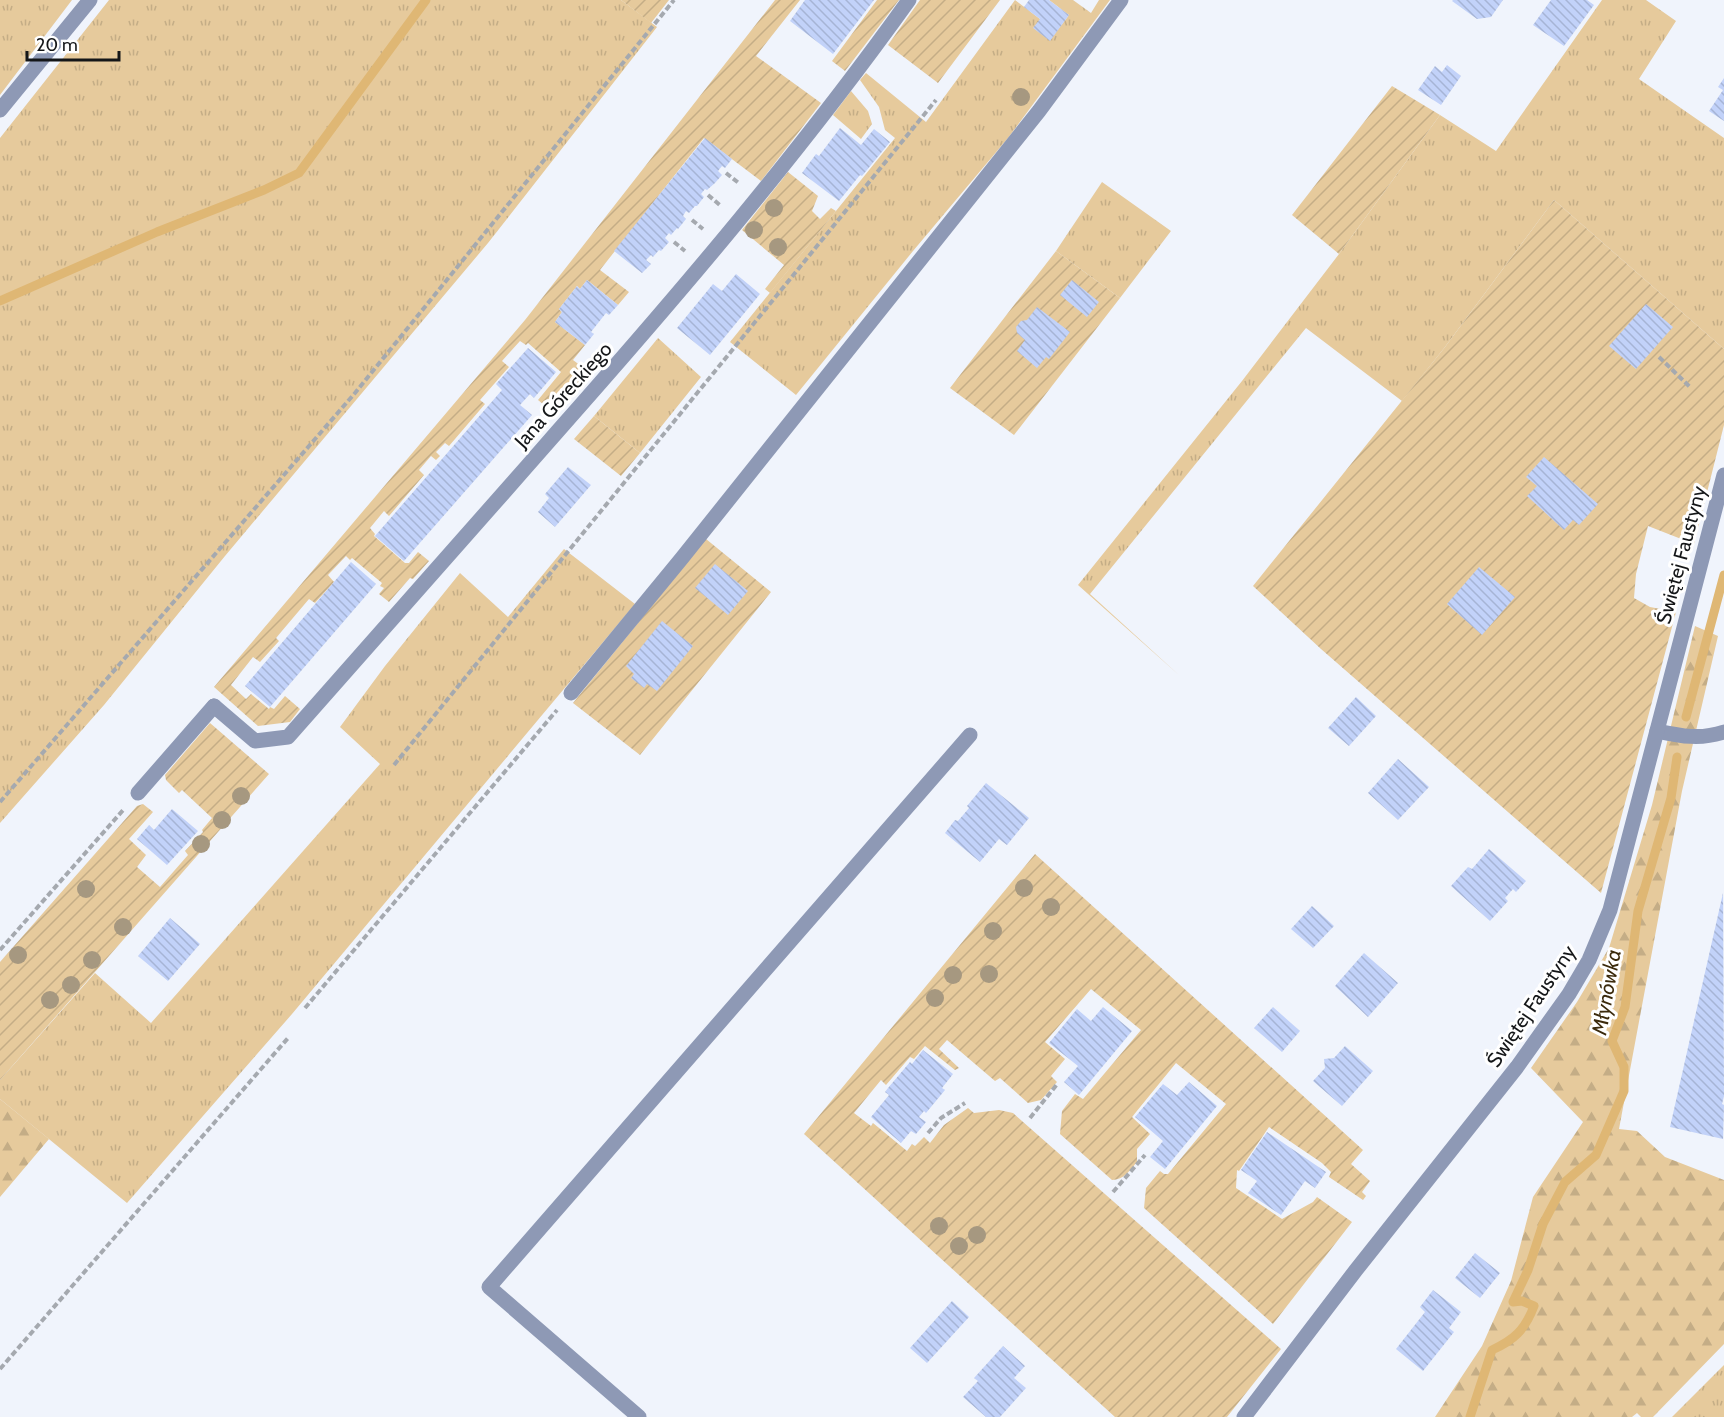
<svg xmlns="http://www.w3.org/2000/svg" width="1724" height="1417" viewBox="0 0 1724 1417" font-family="Cabin,sans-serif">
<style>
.grass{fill:url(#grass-tufts)}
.forest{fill:url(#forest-firs)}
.garden{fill:url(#garden-furrows)}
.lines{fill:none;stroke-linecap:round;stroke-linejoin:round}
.stream{stroke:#dfb774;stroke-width:9}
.building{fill:url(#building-back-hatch)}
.path{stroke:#a5a9af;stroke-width:4;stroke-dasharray:6 3;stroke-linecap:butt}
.service{stroke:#8e99b5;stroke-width:15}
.minor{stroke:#8e99b5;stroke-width:15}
.tree{fill:#a69880}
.labels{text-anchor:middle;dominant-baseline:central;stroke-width:6;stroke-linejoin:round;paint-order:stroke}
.street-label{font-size:20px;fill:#141618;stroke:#fff}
.water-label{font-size:21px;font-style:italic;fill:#3b2a0c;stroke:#fff}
</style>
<defs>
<pattern id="grass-tufts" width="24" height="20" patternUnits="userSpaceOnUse" patternTransform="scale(1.5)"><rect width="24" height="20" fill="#e6ca9c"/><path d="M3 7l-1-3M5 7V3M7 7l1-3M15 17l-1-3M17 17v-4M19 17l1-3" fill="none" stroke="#c4ad86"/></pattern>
<pattern id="forest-firs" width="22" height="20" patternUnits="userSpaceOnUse" patternTransform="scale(1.5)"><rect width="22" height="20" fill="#e6ca9c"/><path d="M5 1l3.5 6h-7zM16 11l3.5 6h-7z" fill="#c4ad86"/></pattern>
<pattern id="garden-furrows" width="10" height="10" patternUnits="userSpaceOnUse" patternTransform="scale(1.5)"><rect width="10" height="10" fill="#e6ca9c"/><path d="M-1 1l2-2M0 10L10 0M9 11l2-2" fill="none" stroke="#c4ad86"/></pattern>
<pattern id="building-back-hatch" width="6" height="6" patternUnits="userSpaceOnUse" patternTransform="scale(1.5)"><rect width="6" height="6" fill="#c2d2f9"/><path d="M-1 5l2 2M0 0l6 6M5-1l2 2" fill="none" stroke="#a6b4d5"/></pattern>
</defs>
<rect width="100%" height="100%" fill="#f0f4fc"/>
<!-- grass -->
<path class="grass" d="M0 0H72L0 95Z
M109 0H621L657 27 488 243 225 556 104 705 0 823V138Z
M1015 0 1040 19 1050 40 1069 15 1049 0H1073L1091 13 1099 0H1110L1008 138 913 251 796 395 730 342 895 138 885 130 879 107 860 80 866 73 926 122Z
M1602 0H1646L1676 21 1639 79 1724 138V349L1554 200 1445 347 1402 401 1306 328 1090 594 1180 676 1078 585 1242 381 1339 254 1440 115 1496 151Z
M851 91 868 111 872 124 861 139 833 115Z
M1102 182 1171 231 1120 298 1056 251Z
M658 338 701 377 640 453 594 416Z
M564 549 635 604 292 1014 127 1203 0 1099V1080L95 973 151 1023 380 764 340 727 385 666 460 573 508 617Z
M1724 1365V1417H1672Z"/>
<!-- forest -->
<path class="forest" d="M1695 626 1718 636 1682 791 1619 1129 1637 1131 1665 1157 1724 1180V1344L1653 1417H1641L1637 1413 1632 1417H1435L1482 1346 1511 1281 1533 1197 1583 1122 1531 1068 1577 1002 1609 948 1652 805Z
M0 1099 49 1139 0 1197Z"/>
<!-- garden -->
<path class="garden" d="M621 0H669L651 23Z
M775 0H800L756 56 821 103 761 181 704 138 600 270 629 292 618 305 587 280 580 289 577 286 559 309 562 312 555 322 585 345 573 360 589 372 554 413 538 400 561 372 528 343 526 345 520 341 502 361 509 367 480 400 485 404 449 446 445 443 436 452 440 456 436 460 431 456 419 470 424 475 389 516 384 511 370 528 375 534 374 536 405 563H409L418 552 429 561 413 579 410 578 389 602 379 594 384 588 380 586 382 583 352 558 350 560 346 556 328 575 334 582 315 603 309 599 276 638 279 641 260 662 253 657 231 685 246 699 251 694 269 709 270 707 274 709 285 696 300 709 290 722 258 726 214 687 525 320Z
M877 0H899L845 71 832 61Z
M920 0H1000L938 83 888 45Z
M1392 86 1440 115 1339 254 1292 215Z
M788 172 818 196 812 211 820 219 831 208 836 211 770 293 765 289 784 265 742 230Z
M1554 200 1724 349V425L1694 544 1648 526 1636 574 1634 598 1650 607 1676 612 1601 893 1321 649 1253 586 1445 347Z
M1056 251 1120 298 1014 435 950 388Z
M594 416 640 453 621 476 574 439Z
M706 539 771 592 640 755 573 703Z
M210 723 269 774 0 1080V962L137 806 143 804 153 812 129 839 146 855 137 867 160 887 188 855 185 851 203 832 202 830 212 818 182 790 179 793 166 780 165 775Z
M1035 854 1363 1150 1351 1164 1370 1181 1362 1192 1366 1196 1363 1200 1329 1177 1331 1172 1322 1163 1269 1127 1239 1171 1237 1170 1236 1188 1282 1219 1313 1202 1317 1197 1352 1222 1273 1324 1144 1208 1146 1188 1160 1171 1164 1174H1168L1226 1104 1176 1063 1132 1117 1150 1134 1137 1149V1162C1130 1170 1124 1180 1112 1180L1060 1134 1062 1111 1075 1094 1083 1099 1141 1030 1091 989 1045 1042 1065 1059 1051 1076 1057 1082 1041 1100 1028 1103 1000 1078 995 1081 947 1040 939 1049 959 1068 955 1070 925 1046 914 1059 910 1057 886 1085 881 1080 854 1113 871 1126 873 1123 907 1151 912 1144 915 1146 924 1137 930 1143 944 1125 968 1108 974 1113 999 1110 1013 1113 1281 1349 1227 1417H1115L804 1134Z"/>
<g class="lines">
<!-- stream -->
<path class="stream" d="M0 301 157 232 264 190 299 173 426 0
M1686 717 1724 575
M1470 1417 1492 1350C1514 1340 1525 1330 1534 1306L1522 1301 1513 1302 1528 1270 1543 1224 1565 1182 1596 1155 1624 1091V1067L1612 1041 1625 1007 1638 911 1671 798 1677 757"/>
</g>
<!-- building -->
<path class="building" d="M805 0H874L833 54 790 21Z
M1029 0H1049L1069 15 1050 41 1033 28 1040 19 1024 7Z
M1453 0H1503L1491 17 1477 19 1452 1Z
M1551 0H1587L1594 5 1564 46 1533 25Z
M1447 65 1461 76 1441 105 1418 90 1435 66 1442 72Z
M1724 78V121L1709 111 1723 90 1718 87Z
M840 128 861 145 874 129 890 142 862 176 860 175 839 201 802 173 816 154 819 156Z
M705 138 732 159 725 168 722 166 718 171 722 175 715 183 707 190 705 189 701 194 704 197 697 206H695L689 213 686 211 683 216 686 219 678 229 677 228 671 235 669 233 665 238 669 242 661 251 659 250 653 257 651 255 646 260 651 264 642 273 614 251Z
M736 274 760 294 710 355 677 328 713 284 722 291Z
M587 280 618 305 609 315 606 313 591 332 594 334 585 345 555 322 562 312 559 309 577 286 580 289Z
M1072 280 1099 302 1087 317 1060 295Z
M1646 304 1673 327 1636 369 1609 346Z
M1037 307 1070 332 1049 359 1046 357 1037 368 1017 351 1025 340 1017 333 1016 327 1021 321 1027 320Z
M528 348 556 372 534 398 530 394 520 405 532 415 404 561 375 536 502 390 496 384Z
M1544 457 1598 504 1579 525 1573 520 1564 530 1527 496 1537 486 1526 477Z
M568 467 591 485 555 527 538 512 549 498 545 494Z
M351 562 376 584 270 707 245 686Z
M715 564 748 591 728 615 695 588Z
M1479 567 1515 597 1482 635 1447 604Z
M662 621 693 646 657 691 647 684 644 688 631 678 634 674 626 666Z
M1356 697 1376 716 1349 746 1328 728Z
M1398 759 1429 787 1398 820 1368 793Z
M986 783 1029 818 1007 845 999 839 980 862 945 833 955 820 958 821 969 808 967 806Z
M172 809 198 831 167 865 137 839 149 825 154 830Z
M1489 849 1526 881 1516 892 1513 889 1505 898 1508 901 1490 921 1451 886 1468 867 1472 869Z
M1723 893 1724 1096 1722 1104 1724 1105 1723 1139 1670 1127Z
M1312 906 1334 926 1313 948 1291 929Z
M170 918 200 944 168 981 138 956Z
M1364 953 1398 983 1368 1017 1335 986Z
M1103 1007 1132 1031 1079 1095 1064 1082 1078 1066 1049 1043 1077 1009 1091 1021Z
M1273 1007 1300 1031 1282 1052 1254 1028Z
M1345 1046 1373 1071 1342 1106 1313 1081 1325 1068 1324 1059 1334 1058Z
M923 1050 953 1074 942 1088 945 1090 926 1113 924 1111 919 1117 926 1122 916 1134 911 1131 901 1143 871 1117 889 1095 885 1092 888 1088 910 1062 912 1064Z
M1189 1082 1217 1106 1165 1169 1150 1157 1163 1141 1135 1117 1163 1084 1177 1095Z
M1267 1132 1326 1172 1315 1188 1305 1181 1281 1215 1248 1193 1257 1181 1241 1170Z
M1475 1253 1500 1273 1480 1298 1455 1278Z
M1433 1290 1461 1312 1449 1328 1454 1332 1423 1371 1396 1349 1425 1312 1420 1307Z
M952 1301 969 1317 927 1363 910 1348Z
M1003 1346 1025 1366 1014 1378 1026 1388 1000 1417H986L963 1397 978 1381 974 1378Z"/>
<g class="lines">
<!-- path -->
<path class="path" d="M726 173 740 184
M708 195 721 206
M692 220 703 229
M674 242 685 251
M1659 357 1691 388
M394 765 936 100
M0 802 355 393 674 0
M0 950 124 809
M305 1008 557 710
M1030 1118 1058 1083
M928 1133 941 1118 965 1103
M1113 1192 1145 1155
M0 1369 288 1038"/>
<!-- service -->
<path class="service" d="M571 693 682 558 1039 111 1121 0
M1657 731C1681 736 1700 740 1724 732
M138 793 214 706
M639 1417 489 1287 970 735"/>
<!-- minor -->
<path class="minor" d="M0 110 90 0
M214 706 255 741 288 737C378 635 468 534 557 432 680 293 801 151 909 0
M1244 1417 1356 1270 1517 1067 1569 994 1589 960 1610 910 1724 475"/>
</g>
<!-- trees -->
<g class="tree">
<circle cx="1021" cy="97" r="9"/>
<circle cx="774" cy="208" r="9"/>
<circle cx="754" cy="230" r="9"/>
<circle cx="778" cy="247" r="9"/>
<circle cx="241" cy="796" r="9"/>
<circle cx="222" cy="820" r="9"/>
<circle cx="201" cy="844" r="9"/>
<circle cx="1024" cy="888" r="9"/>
<circle cx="86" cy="889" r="9"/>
<circle cx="1051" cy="907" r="9"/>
<circle cx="123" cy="927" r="9"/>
<circle cx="993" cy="931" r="9"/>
<circle cx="18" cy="955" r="9"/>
<circle cx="92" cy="960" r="9"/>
<circle cx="989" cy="974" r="9"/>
<circle cx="953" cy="975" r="9"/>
<circle cx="71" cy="985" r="9"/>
<circle cx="935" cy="998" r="9"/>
<circle cx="50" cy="1000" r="9"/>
<circle cx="939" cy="1226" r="9"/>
<circle cx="977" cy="1235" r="9"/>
<circle cx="959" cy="1246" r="9"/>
</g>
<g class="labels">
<!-- street labels -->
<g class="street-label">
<text transform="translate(563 395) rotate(-48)">Jana Góreckiego</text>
<text transform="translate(1681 555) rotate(-75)">Świętej Faustyny</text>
<text transform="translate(1531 1006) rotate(-56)">Świętej Faustyny</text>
</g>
<!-- water labels -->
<g class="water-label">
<text transform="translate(1606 992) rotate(-80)">Młynówka</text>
</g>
</g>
<!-- scale -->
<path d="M27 51v9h92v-9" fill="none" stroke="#141618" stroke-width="3"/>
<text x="36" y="51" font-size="18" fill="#141618" stroke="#ffffff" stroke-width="4.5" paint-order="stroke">20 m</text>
</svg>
